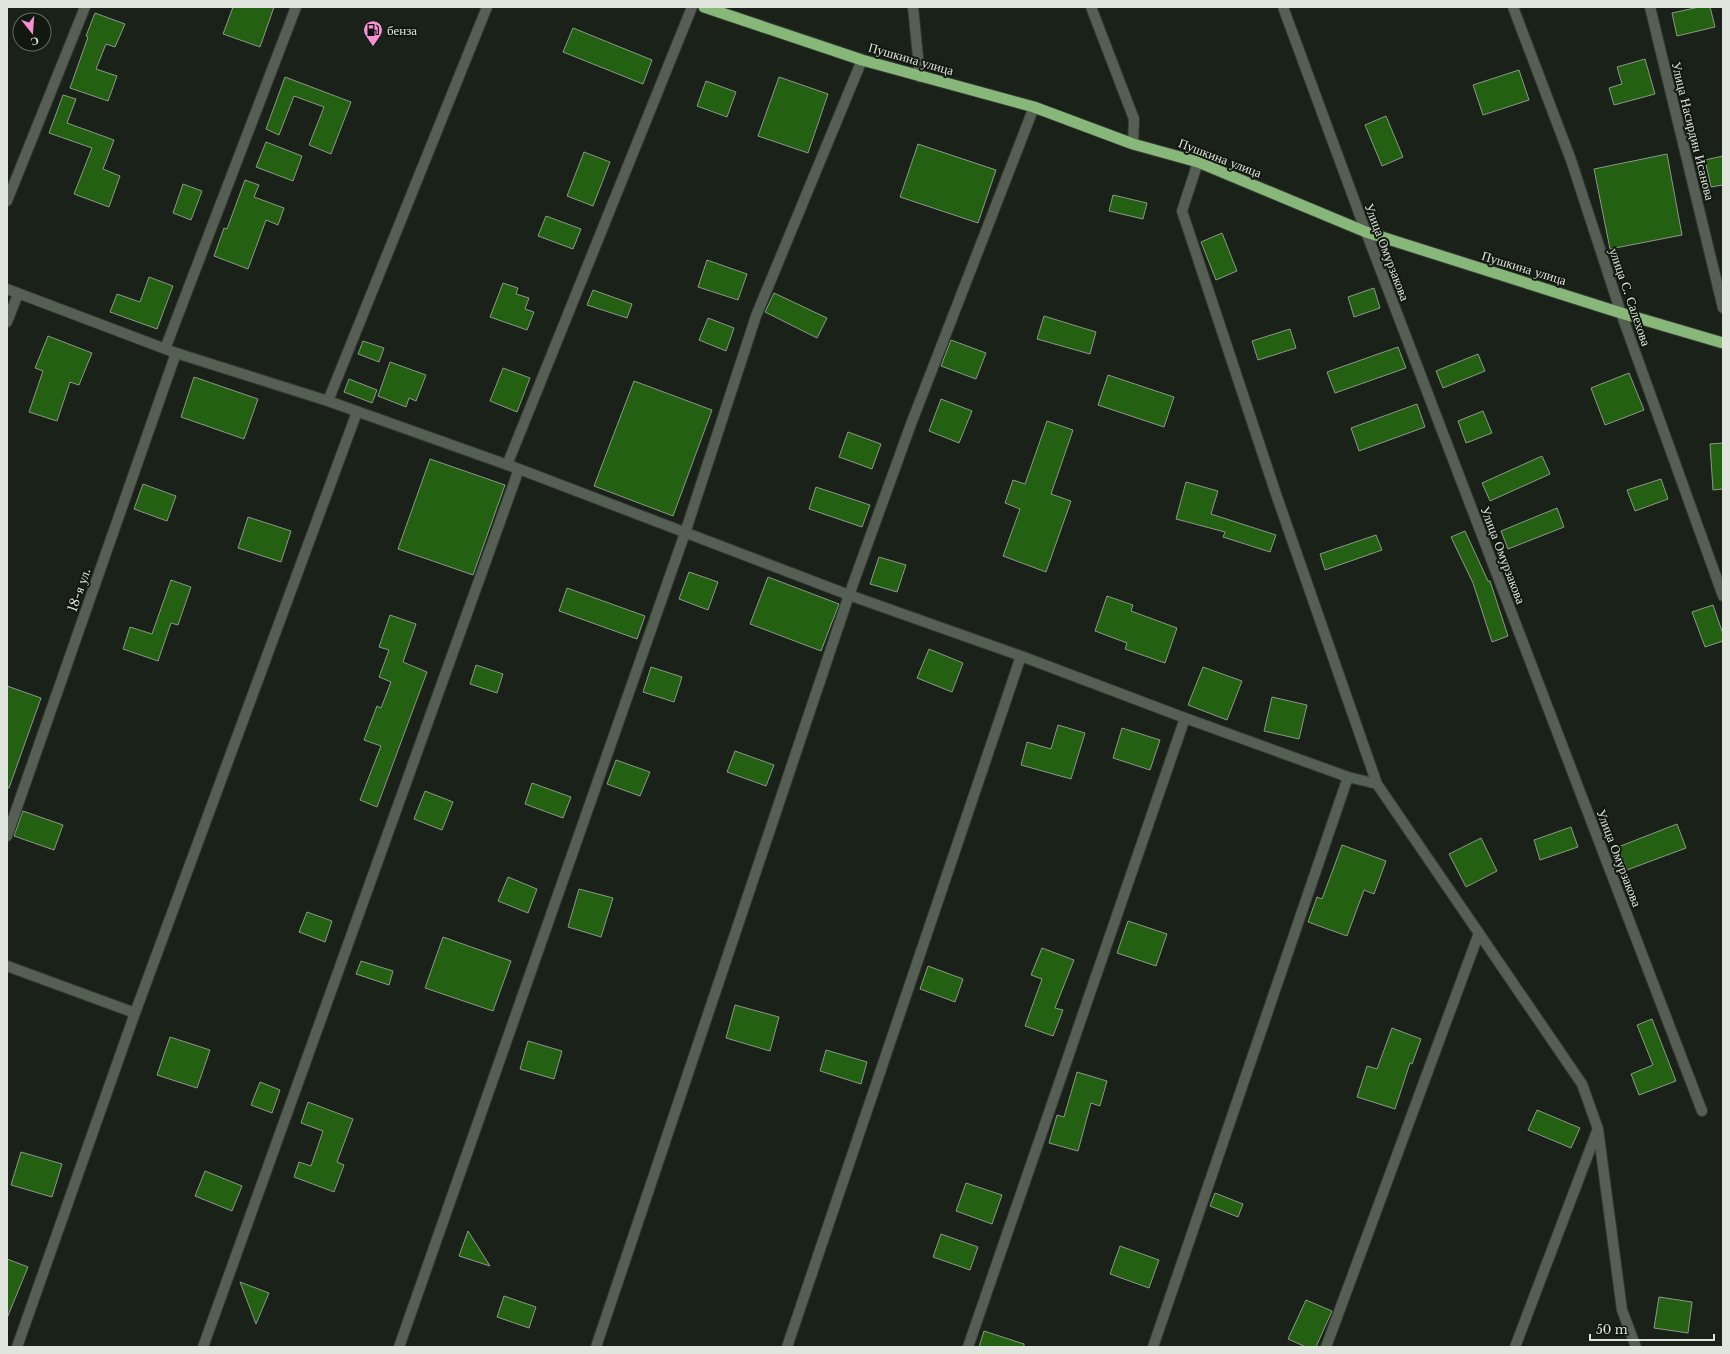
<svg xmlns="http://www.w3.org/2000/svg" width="1730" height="1354" viewBox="0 0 1730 1354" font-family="'Libre Baskerville',serif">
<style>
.building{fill:#246012;stroke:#8d978b}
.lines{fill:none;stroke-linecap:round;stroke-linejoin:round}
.minor-casing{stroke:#353a34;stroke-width:12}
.trunk-casing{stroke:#353a34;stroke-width:13}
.minor{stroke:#565f54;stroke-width:10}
.trunk{stroke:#87b87a;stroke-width:11}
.labels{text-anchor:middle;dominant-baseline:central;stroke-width:4;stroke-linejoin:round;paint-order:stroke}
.poi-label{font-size:13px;fill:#e0e5de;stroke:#11180f;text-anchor:start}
.street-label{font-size:13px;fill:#e0e5de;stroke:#11180f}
</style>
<rect width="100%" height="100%" fill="#1a2118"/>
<!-- building -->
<path class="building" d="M233 7H274L260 47 223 34Z
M1699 7H1710L1715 27 1677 36 1672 13Z
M95 13 125 24 115 47 106 44 96 69 117 76 108 101 70 88 88 37 86 36Z
M573 28 652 60 643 84 563 52Z
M1645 59 1655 94 1614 105 1609 88 1622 84 1617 67Z
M1519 70 1529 100 1483 115 1473 85Z
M285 77 351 102 331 154 309 145 324 107 294 96 279 135 266 129Z
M779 77 828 94 808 153 758 136Z
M706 81 736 92 727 117 697 106Z
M63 95 76 99 67 123 114 140 103 169 120 176 109 207 74 194 92 148 49 133Z
M1386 116 1403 157 1382 166 1365 125Z
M266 142 302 156 293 181 256 167Z
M918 144 996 170 978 223 900 197Z
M584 152 610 162 593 206 567 196Z
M1667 154 1682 235 1610 249 1594 169Z
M1723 156V185L1711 187 1705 160Z
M245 180 259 185 254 197 284 208 278 225 266 220 248 269 214 256 224 228 227 229Z
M183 184 202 191 191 220 173 213Z
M1113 195 1147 203 1143 219 1109 211Z
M546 216 581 229 573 249 538 236Z
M1222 233 1237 271 1216 280 1201 242Z
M707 260 747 274 738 300 698 287Z
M149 277 173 286 157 329 110 312 117 294 140 302Z
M503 283 518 288 516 294 529 298 525 309 534 312 527 330 490 317Z
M1374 288 1380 308 1354 317 1348 297Z
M593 290 632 304 627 318 587 305Z
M774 293 827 318 817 338 765 312Z
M1044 316 1096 332 1090 354 1037 339Z
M708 318 734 328 726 351 699 340Z
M1290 329 1296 348 1258 360 1252 341Z
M48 336 92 353 79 385 70 382 57 421 29 412 43 371 35 368Z
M951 340 986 353 976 379 941 366Z
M363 341 384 348 379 362 358 354Z
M1398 347 1406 368 1335 393 1327 372Z
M1478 354 1485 371 1443 388 1436 371Z
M390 362 426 375 416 401 409 398 406 407 378 396Z
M503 368 530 378 517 412 490 401Z
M1629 373 1644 410 1605 425 1591 388Z
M1108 375 1174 397 1164 427 1098 405Z
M194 377 258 399 244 439 181 417Z
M349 379 377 390 372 403 344 392Z
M634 381 712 410 673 516 594 486Z
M941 399 972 411 959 443 929 431Z
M1417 404 1425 427 1359 451 1351 428Z
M1483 411 1492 433 1466 443 1458 421Z
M1047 421 1073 430 1051 494 1071 501 1046 572 1003 556 1020 509 1005 503 1013 480 1025 484Z
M848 432 881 444 872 469 839 457Z
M1723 443V489L1713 490 1710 444Z
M1542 456 1550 474 1490 501 1482 483Z
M430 459 505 485 473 575 398 549Z
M1661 479 1668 499 1635 511 1627 490Z
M1186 482 1218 491 1211 514 1276 535 1270 552 1223 537 1225 532 1176 519Z
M143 484 176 496 167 521 134 509Z
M816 487 870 505 862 527 809 509Z
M1557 508 1564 527 1508 549 1501 531Z
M248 517 291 531 281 562 238 548Z
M1465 531 1488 581H1490L1508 636 1492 642 1473 583 1451 537Z
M1376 535 1382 550 1325 570 1320 554Z
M879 557 906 565 897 592 870 584Z
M689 572 718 582 708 610 679 599Z
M768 577 839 604 821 651 750 624Z
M171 580 191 587 178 625 171 623 158 661 123 649 130 627 152 634Z
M567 588 645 616 637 639 559 611Z
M1107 596 1133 605 1131 611 1177 628 1165 663 1125 649 1127 643 1095 631Z
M1713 605 1723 634V641L1705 647 1692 612Z
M390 615 416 624 403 662 427 672 377 807 360 800 381 746 364 740 377 706 381 708 391 682 379 677 389 650 379 647Z
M929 649 963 663 952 692 917 678Z
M476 665 503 674 497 693 470 684Z
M651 667 682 677 674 702 643 692Z
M1203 667 1242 681 1227 720 1188 705Z
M7 686 41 698 9 788H7Z
M1272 697 1307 705 1299 739 1264 731Z
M1058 725 1085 733 1071 779 1021 765 1027 742 1051 749Z
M1122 728 1160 740 1150 770 1113 758Z
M735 751 774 765 766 786 727 772Z
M616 760 650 772 640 796 607 784Z
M532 783 571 797 563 818 525 804Z
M425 791 453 802 442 830 414 819Z
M23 811 63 825 54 850 14 836Z
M1677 824 1686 848 1627 870 1618 847Z
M1571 827 1578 847 1540 860 1534 840Z
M1481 838 1497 871 1466 887 1449 854Z
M1342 845 1386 861 1374 894 1364 890 1347 936 1308 922 1317 897 1322 899Z
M508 877 537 889 528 913 498 901Z
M579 889 613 898 601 937 568 927Z
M307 912 332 921 325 942 299 932Z
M1128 921 1167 934 1156 966 1117 953Z
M443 937 511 961 493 1011 425 988Z
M1042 948 1074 960 1055 1008 1063 1010 1053 1036 1025 1026 1042 979 1031 975Z
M361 961 393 971 389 985 356 974Z
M928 966 963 979 955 1002 920 989Z
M735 1005 779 1017 770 1051 726 1038Z
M1652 1019 1676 1081 1639 1095 1631 1074 1653 1065 1637 1025Z
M1392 1028 1421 1039 1412 1064 1410 1063 1395 1109 1357 1097 1367 1066 1377 1069Z
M170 1037 210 1050 197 1088 157 1075Z
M528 1041 562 1051 554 1079 520 1069Z
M826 1050 867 1062 861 1084 820 1071Z
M1077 1072 1107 1081 1100 1106 1091 1103 1078 1151 1049 1143 1057 1115 1064 1117Z
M260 1082 280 1090 272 1113 251 1105Z
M308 1102 353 1119 337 1162 344 1165 334 1192 294 1177 299 1162 311 1166 323 1131 301 1123Z
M1537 1110 1580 1128 1571 1148 1528 1130Z
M21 1152 62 1164 52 1197 11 1185Z
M205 1171 242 1186 232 1211 195 1196Z
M966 1183 1002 1195 992 1224 956 1211Z
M1215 1193 1243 1204 1238 1217 1210 1206Z
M468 1231 490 1266 459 1256Z
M941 1234 978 1247 970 1270 933 1257Z
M1120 1246 1159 1260 1149 1288 1110 1274Z
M7 1259 28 1267 7 1318Z
M240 1282 269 1293 256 1324Z
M504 1296 536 1307 529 1328 497 1317Z
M1659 1297 1692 1302 1688 1333 1654 1328Z
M1306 1300 1332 1311 1316 1347H1306L1288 1339Z
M984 1331 1024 1344V1347H979Z"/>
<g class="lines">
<defs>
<path id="minor" d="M913 7 920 77
M1091 7 1134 119 1133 144
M1283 7 1366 232 1702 1111
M1513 7 1571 160 1621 313 1723 596
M1650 7 1723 308
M1198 162 1182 211 1276 494 1377 784 1582 1084 1598 1129 1622 1310 1636 1347
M7 201 85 7
M7 289 176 353 328 401 519 469 849 595 1021 656 1185 718 1348 777 1377 784
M7 322 18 294
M165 349 296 7
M328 401 487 7
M507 465 692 7
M7 836 176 353
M7 966 135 1013
M17 1347 135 1013 357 412
M203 1347 519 469
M399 1347 685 533 756 316 862 60
M596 1347 849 595 911 424 1034 107
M787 1347 1021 656
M968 1347 1185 718
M1153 1347 1348 777
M1326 1347 1479 933
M1515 1347 1597 1131"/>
<path id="trunk" d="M704 7 862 60 1034 107 1133 144 1198 162 1366 232 1621 313 1723 343"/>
</defs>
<!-- minor casing -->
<use href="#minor" class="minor-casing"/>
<!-- trunk casing -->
<use href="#trunk" class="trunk-casing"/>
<!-- minor -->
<use href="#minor" class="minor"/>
<!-- trunk -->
<use href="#trunk" class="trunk"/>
</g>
<!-- icons -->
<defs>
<symbol id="fuel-pin" viewBox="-11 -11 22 30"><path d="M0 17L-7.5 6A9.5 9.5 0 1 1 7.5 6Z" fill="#f590d1" stroke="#11180f"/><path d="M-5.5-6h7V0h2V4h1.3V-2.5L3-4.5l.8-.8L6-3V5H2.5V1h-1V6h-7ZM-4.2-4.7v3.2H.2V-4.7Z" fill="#111"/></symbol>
</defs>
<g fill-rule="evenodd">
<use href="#fuel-pin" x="362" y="19" width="22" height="30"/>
</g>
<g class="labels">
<!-- poi labels -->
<g class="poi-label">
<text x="387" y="30">бенза</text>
</g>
<!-- street labels -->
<g class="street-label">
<text transform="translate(911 59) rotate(16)">Пушкина улица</text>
<text transform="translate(1693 131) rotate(76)">Улица Насирдин Исанова</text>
<text transform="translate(1220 158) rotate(21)">Пушкина улица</text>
<text transform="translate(1387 252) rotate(69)">Улица Омурзакова</text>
<text transform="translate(1524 268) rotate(17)">Пушкина улица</text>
<text transform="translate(1630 297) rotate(71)">улица С. Салехова</text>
<text transform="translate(1503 555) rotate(69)">Улица Омурзакова</text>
<text transform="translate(79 590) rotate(-71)">18-я ул.</text>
<text transform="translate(1619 858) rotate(69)">Улица Омурзакова</text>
</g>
</g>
<!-- border -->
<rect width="1730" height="1354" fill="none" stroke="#e0e5de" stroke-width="16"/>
<!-- north arrow -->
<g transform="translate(32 32) rotate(163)"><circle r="19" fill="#11180f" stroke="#646a62"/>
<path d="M0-3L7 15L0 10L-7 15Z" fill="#f590d1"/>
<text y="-6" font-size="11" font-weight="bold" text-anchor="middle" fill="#e0e5de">С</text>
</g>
<!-- scale -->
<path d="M1590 1334v6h124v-6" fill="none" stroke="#e0e5de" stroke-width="2"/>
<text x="1596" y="1334" font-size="12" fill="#e0e5de" stroke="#11180f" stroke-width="3" paint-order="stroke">50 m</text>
</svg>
